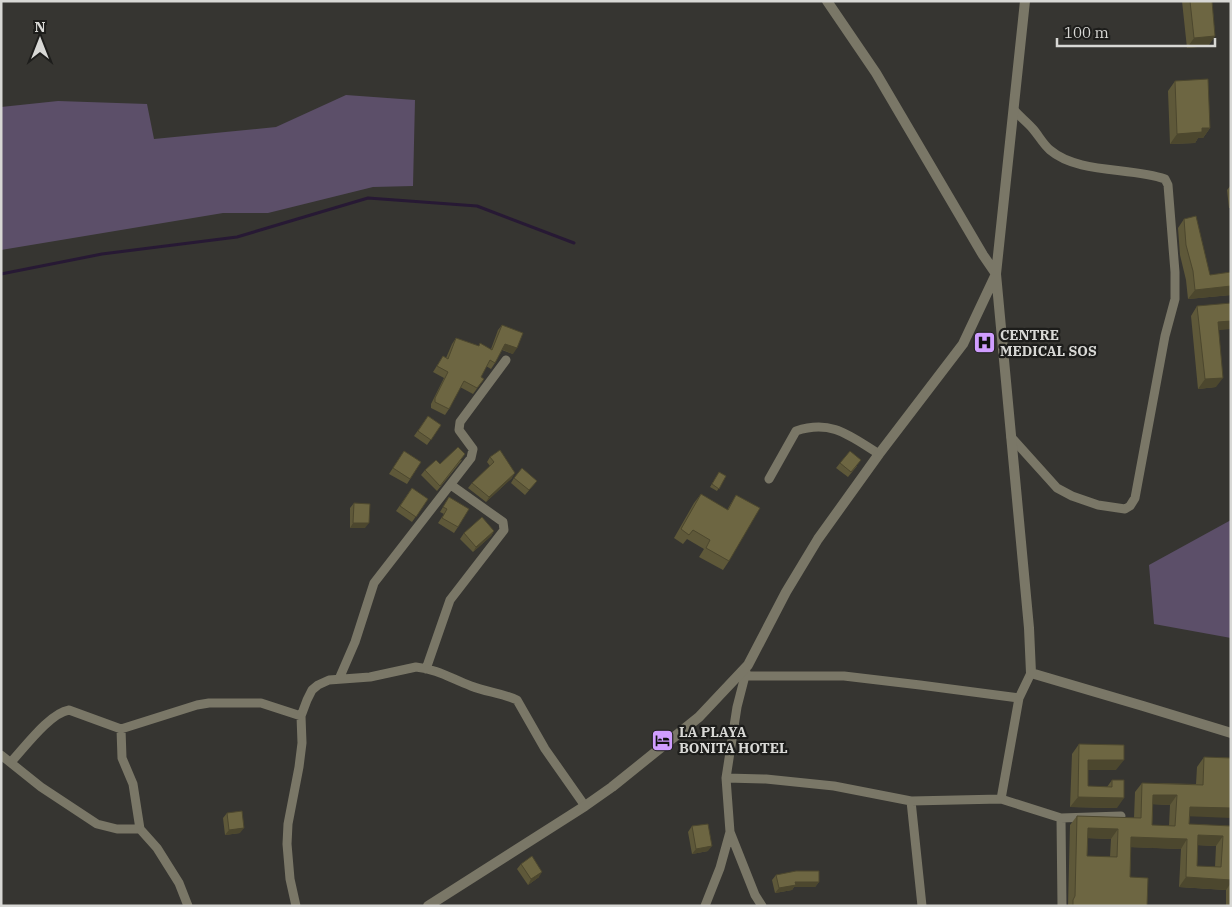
<svg xmlns="http://www.w3.org/2000/svg" width="1232" height="907" viewBox="0 0 1232 907" font-family="'IBM Plex Serif',serif">
<style>
.green{fill:#5c4f69}
.lines{fill:none;stroke-linecap:round;stroke-linejoin:round}
.stream{stroke:#271934;stroke-width:3}
.minor{stroke:#7a7767;stroke-width:9}
.tertiary{stroke:#7a7767;stroke-width:10}
.wall{fill:#5e5839;fill-rule:evenodd}
.shaded-wall{fill:#4c472e}
.building{fill:#6d6642;stroke:#4c472e;fill-rule:evenodd}
.labels{text-anchor:middle;dominant-baseline:central;stroke-width:4.5;stroke-linejoin:round;paint-order:stroke}
.poi-label{font-size:14px;font-weight:bold;fill:#d8d8d5;stroke:#1d1d1b;text-anchor:start}
</style>
<rect width="100%" height="100%" fill="#363531"/>
<!-- green -->
<path class="green" d="M346 95 415 100 413 186 373 187 268 213H223L1 250V107L58 101 147 104 154 139 276 127Z
M1231 520V638L1154 624 1149 565Z"/>
<g class="lines">
<!-- stream -->
<path class="stream" d="M1 274 102 254 237 237 368 198 477 206 574 243"/>
<!-- minor -->
<path class="minor" d="M1011 437 1057 488 1072 496 1098 505 1125 509 1130 506 1135 498 1165 336 1175 299V272L1168 185 1165 179C1131 167 1078 174 1050 150 1043 144 1039 136 1033 129 1027 122 1020 117 1014 110
M769 479 796 431C832 419 850 436 879 454
M426 669 450 600 504 530 503 522 451 485
M745 676H844L920 685 1019 698
M339 679 355 642 374 583 471 458 473 449 459 430 460 422 506 360
M1 755 41 787 97 824 117 829H140
M11 762C25 747 50 713 69 710L121 729
M726 778 766 779 834 786 911 801 1001 799 1019 698 1031 673
M1001 799 1061 818 1062 906
M911 801 922 906
M1061 818 1121 816
M730 832 755 895 762 906
M188 906 179 883 157 848 140 829 133 784 122 758 121 729 197 705 209 703H261L301 716
M296 906 290 879 287 844 288 824 299 767 302 743 301 716 307 700 312 690 318 685 329 680 370 677 416 667C437 669 452 679 471 686 486 692 502 693 517 700L545 749 585 806
M705 906 720 868 730 832 726 778 737 707 746 672"/>
<!-- tertiary -->
<path class="tertiary" d="M1025 1 996 274 1029 628 1031 673 1143 706 1231 733
M428 906 585 806 612 787 699 717 748 665 786 592 818 539 879 454 963 344 996 274 983 255 876 73 827 1"/>
</g>
<!-- wall -->
<path class="wall" d="M1182 1H1212L1215 36 1208 46 1187 48Z
M1175 81 1210 128 1203 138H1198L1195 143 1170 144 1168 91Z
M1231 185V208H1229L1227 190Z
M1184 219 1210 275 1231 272V295L1188 299 1186 280 1180 255 1178 228Z
M1197 306 1219 331 1216 387 1198 389 1191 316Z
M502 325 513 354 502 350 495 363 491 369 486 366 481 377 484 379 473 394 460 387 449 409 445 415 431 408V404L444 378 433 372 443 356 446 358 452 344 456 338 478 346 491 349 498 330Z
M428 416 441 425 427 445 414 436Z
M404 451 421 462 407 484 389 474Z
M490 457 512 478 486 502 468 488 472 483 490 466 487 462Z
M462 460 437 491 421 475 425 470 440 464Z
M840 463 857 466 848 477 836 468Z
M719 472 726 476 717 491 710 487Z
M514 478 537 481 525 495 511 483Z
M412 488 428 499 412 522 396 511Z
M701 494 727 510 736 495 729 561 723 570 699 557 704 549 687 539 683 544 674 538 694 503Z
M449 497 458 527 454 533 438 523 444 514 440 512Z
M354 503 365 528H350V508Z
M494 531 491 536 473 552 460 539 464 533Z
M1079 744 1116 770H1088V786L1107 787 1112 780 1117 808 1070 807 1072 754Z
M1204 757 1231 758 1190 816 1189 824 1231 826V906H1226V890L1179 887 1181 849 1131 847 1130 877 1147 906H1068L1070 825 1077 816 1134 818 1135 792 1142 783 1196 784 1197 767ZM1153 804 1170 805 1169 826 1152 825ZM1088 838 1111 839 1110 857 1087 856ZM1198 845 1216 846 1215 867 1197 866Z
M227 813 240 833 225 835 223 818Z
M692 826 708 851 692 854 688 832Z
M521 864 539 877 528 885 517 869Z
M776 875 819 882 815 887H794L792 890 775 893 772 880Z"/>
<!-- shaded-wall -->
<path class="shaded-wall" d="M1215 36 1208 46 1187 48 1194 38Z
M1202 128H1210L1203 138H1198L1195 143 1170 144 1177 134Z
M1231 286V295L1188 299 1195 290Z
M1231 321V329L1211 331 1218 322Z
M505 344 517 348 513 354 501 349Z
M1223 378 1216 387 1198 389 1205 379Z
M515 473 512 478 486 502 489 497Z
M353 523H369L365 528H350Z
M494 531 491 536 473 552 476 547Z
M1088 760H1124L1116 770H1081Z
M1153 795H1177L1170 805 1146 804Z
M1078 797 1124 798 1117 808 1070 807Z
M1190 807 1231 808V818L1183 816Z
M244 828 240 833 225 835 229 830Z
M1088 828 1118 829 1111 839 1082 838Z
M1198 835 1223 836 1216 846 1191 845Z
M1131 837 1187 839 1181 849 1124 847Z
M712 846 708 851 692 854 696 849Z
M542 872 539 877 528 885 531 879Z
M1186 877 1231 880V883L1226 890 1179 887Z
M795 882H819L815 887H794L792 890 775 893 779 888Z"/>
<!-- building -->
<path class="building" d="M1190 1H1212L1215 36 1194 38Z
M1208 79 1210 128H1202V132L1177 134 1175 81Z
M1196 216 1210 275 1231 272V286L1195 290 1193 271 1186 245 1184 219Z
M1231 303V321L1218 322 1223 378 1205 379 1197 306Z
M502 325 523 333 517 348 505 344 495 363 490 360 481 377 484 379 477 388 464 381 449 409 435 402V398L448 372 437 366 443 356 448 359 456 338 479 346 480 343 492 350Z
M428 416 441 425 431 440 418 431Z
M458 447 465 454 440 486 425 470 436 460 440 464Z
M500 450 515 473 489 497 472 483 494 462 490 457Z
M404 451 421 462 410 479 393 468Z
M850 451 861 460 851 472 840 463Z
M522 468 537 481 529 490 514 478Z
M719 472 726 476 719 489 712 484Z
M412 488 428 499 416 517 400 506Z
M701 494 728 510 736 495 760 508 729 561 706 548 710 540 693 530 689 535 681 529Z
M449 497 469 509 458 527 442 518 447 509 443 507Z
M354 503 370 504 369 523H353Z
M482 517 494 531 476 547 464 533Z
M1079 744 1124 745V760H1088V786L1112 787V780H1124V798L1078 797Z
M1204 757 1231 758V808L1190 807 1189 824 1231 826V880L1186 877 1187 839 1131 837 1130 877 1148 878 1147 906H1073V900L1075 896 1077 816 1141 818 1142 783 1203 785ZM1153 795H1177L1175 826 1152 825ZM1088 828 1118 829 1117 857 1087 856ZM1198 835 1223 836 1221 867 1197 866Z
M242 811 244 828 229 830 227 813Z
M708 824 712 846 696 849 692 826Z
M532 856 542 872 531 879 521 864Z
M796 871H819V882H795L796 885 779 888 776 875Z"/>
<!-- icons -->
<defs>
<symbol id="hospital-square" viewBox="-11 -11 22 22"><rect x="-9" y="-9" width="18" height="18" rx="4" fill="#d09dff" stroke="#1d1d1b"/><path d="M-5-5h3v3.5h4V-5h3V5h-3V1.5h-4V5h-3Z" fill="#111"/></symbol>
<symbol id="hotel-square" viewBox="-11 -11 22 22"><rect x="-9" y="-9" width="18" height="18" rx="4" fill="#d09dff" stroke="#1d1d1b"/><path d="M-6-4.5h1.5V1H6V5H4.5V3h-9V5H-6ZM-4 0a1.8 1.8 0 1 1 3.6 0ZM.5 0V-2.5h3Q6-2.5 6 0Z" fill="#111"/></symbol>
</defs>
<g fill-rule="evenodd">
<use href="#hospital-square" x="972" y="330" width="25" height="25"/>
<use href="#hotel-square" x="650" y="728" width="25" height="25"/>
</g>
<g class="labels">
<!-- poi labels -->
<g class="poi-label">
<text x="1000" y="335">CENTRE<tspan x="1000" dy="16">MEDICAL SOS</tspan></text>
<text x="679" y="732">LA PLAYA<tspan x="679" dy="16">BONITA HOTEL</tspan></text>
</g>
</g>
<!-- border -->
<rect width="1232" height="907" fill="none" stroke="#d8d8d5" stroke-width="5"/>
<!-- north arrow -->
<g transform="translate(40 40)" stroke="#1d1d1b" stroke-width="4" paint-order="stroke">
<path d="M0-4L9 19L0 12L-9 19Z" fill="#d8d8d5"/>
<text y="-8" font-size="14" font-weight="bold" text-anchor="middle" fill="#d8d8d5">N</text>
</g>
<!-- scale -->
<path d="M1057 38v8h158v-8" fill="none" stroke="#d8d8d5" stroke-width="2.5"/>
<text x="1064" y="38" font-size="15" fill="#d8d8d5" stroke="#1d1d1b" stroke-width="4" paint-order="stroke">100 m</text>
</svg>
